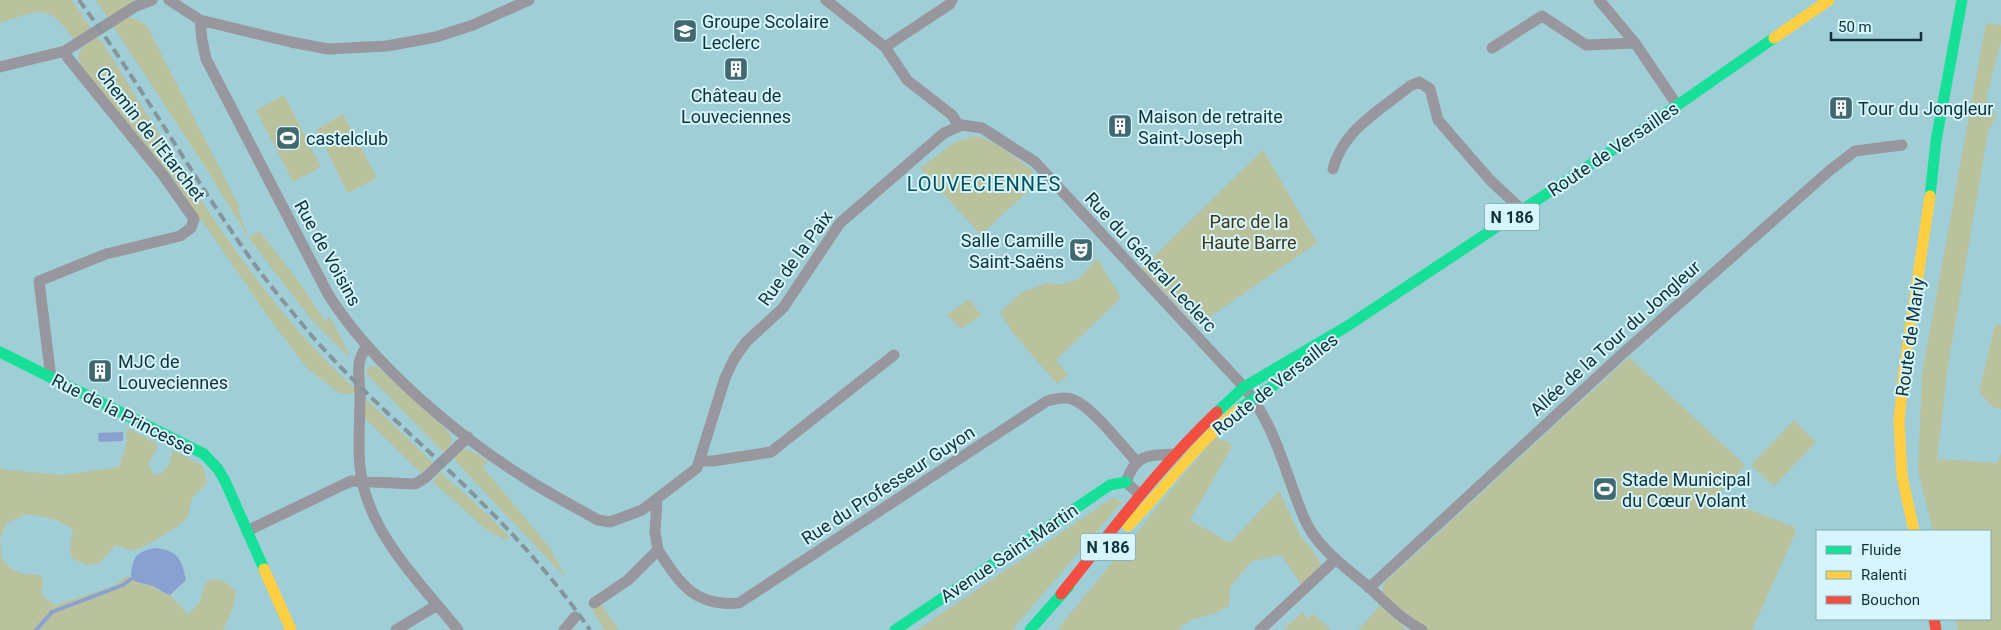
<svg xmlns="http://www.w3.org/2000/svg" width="2001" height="630" viewBox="0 0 2001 630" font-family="Roboto,sans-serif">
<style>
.green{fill:#b9c19d}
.water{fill:#88a1d1}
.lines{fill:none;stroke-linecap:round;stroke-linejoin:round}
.stream{stroke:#88a1d1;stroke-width:4}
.street{stroke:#98979e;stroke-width:11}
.fast{stroke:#16e098;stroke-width:11}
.slow{stroke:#ffcf43;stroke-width:11}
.jam{stroke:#f24e42;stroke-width:11}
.rail{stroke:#86949b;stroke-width:4;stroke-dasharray:10 5;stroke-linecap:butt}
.labels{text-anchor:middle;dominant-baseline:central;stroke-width:4;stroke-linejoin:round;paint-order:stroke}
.shield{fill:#d6f5fc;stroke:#496c74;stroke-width:1}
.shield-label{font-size:16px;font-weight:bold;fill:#0d3239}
.poi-label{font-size:18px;fill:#0d3239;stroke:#d6f5fc;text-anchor:start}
.street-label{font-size:18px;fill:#0d3239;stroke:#d6f5fc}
.park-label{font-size:18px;fill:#3f3515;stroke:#d6f5fc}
.quarter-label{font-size:20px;letter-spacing:1px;fill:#02505c;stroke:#d6f5fc}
</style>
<rect width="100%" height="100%" fill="#a0ced7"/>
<!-- green -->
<path class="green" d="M0 0H72L91 29 74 40C48 2 40 10 0 23Z
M96 0H134L108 18Z
M126 18 135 19 146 24 240 208 238 209 248 237 260 232 299 282 325 321 330 317 348 351 349 357 311 319 248 237 209 173 113 26Z
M1986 23 2001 25V41L1986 99 1996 116 1988 132 1948 366 1937 459 1997 463 2001 454V630H1958L1955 619H1990V531H1933L1918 471 1922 374Z
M96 38 101 40C177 161 248 291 355 389V393L341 394 307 368 266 314 206 226 82 68C74 49 82 48 96 38Z
M284 95 321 167 293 182 256 110Z
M343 114 377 178 348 193 316 130Z
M975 136C993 139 1020 160 1034 172L1020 184 1027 192 989 227 982 236 920 168 955 142Z
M1263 150 1317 243 1198 325 1141 269Z
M1097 258 1121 298 1056 360 1068 375 1057 384 1013 333 1000 312 1022 292 1047 283 1062 284 1079 279Z
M969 299 981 315 961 329 947 315Z
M1995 325H2001V409L1991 406 1979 392Z
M1629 357 1745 465 1717 497 1794 527 1796 532 1752 630H1430L1413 619 1382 593 1384 583Z
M376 366 449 432 452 441 447 451H442L366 373 368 367Z
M366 399 433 463 421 473 364 417Z
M1794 420 1816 442 1774 486 1751 465Z
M127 428 156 443 157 448 148 465 154 475 162 473 170 463 173 450 203 466 207 483 192 498 188 516 177 527 139 549 128 550 116 545 99 564 87 565 73 559C66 544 74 542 72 528L54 519 26 514 6 524 0 539 2 559 11 569 24 574 40 575 44 581 41 592 48 601 56 605 113 586 129 575 131 579 141 584 154 586 161 592 170 595 189 615 200 601 206 582C219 576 227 582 236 592L233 608 223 630H0V468L8 470 62 475 119 467 126 446Z
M1215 437 1233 445 1190 520 1230 543 1279 491 1301 537 1311 548 1321 564 1302 586 1281 555 1252 561 1230 587 1229 606 1213 614 1191 620 1177 630H1057Z
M464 449 476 453 489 462 482 466 550 548 567 579 458 464 454 457Z
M440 472 489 516 509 537 506 540 488 531 433 482Z
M1114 497 1121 503 1012 630H917Z
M600 603 619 630H605L592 610Z
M1380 606 1407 630H1358Z
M1302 612 1308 619 1313 614 1331 630H1283Z"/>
<!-- water -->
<path class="water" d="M123 432V441L99 442 98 433Z
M155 548C177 550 182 559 186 580L170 595C163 593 161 590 155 587 150 584 139 584 131 579 132 559 134 552 155 548Z"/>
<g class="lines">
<!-- stream -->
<path class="stream" d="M36 630 52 612 123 585 131 579"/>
<!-- street -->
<path class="street" d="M169 0 200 20 291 42 328 49 387 46 436 37 473 25 529 0
M826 0 885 47 907 80 952 115 959 126
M1599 0 1635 43 1677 105
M200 20 202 40 206 59 328 294C372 364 455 434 525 478 548 493 573 506 598 520L610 522 642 510 697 468 725 378 734 359 746 342 783 308 840 223 944 133 962 125 982 128 1035 162 1244 387C1276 426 1285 473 1304 518 1316 547 1346 568 1369 587 1386 603 1401 619 1422 630
M885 47 950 4 952 0
M1492 48 1542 16 1586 45 1635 43
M0 67 65 51 136 6 152 0
M1333 169C1343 130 1379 111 1410 86L1419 82 1430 89 1438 120 1490 180 1522 210
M367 347C354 360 360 381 360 398 360 427 356 460 364 489 379 544 423 586 458 630
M51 378 39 281 106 254 180 236 191 228 194 219 163 175 68 58 65 51
M700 461H713L771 452 894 355
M1140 495 1126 482C1137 452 1148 456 1176 454
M247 531 351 481 415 484 425 478 468 437
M658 550C680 584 695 607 739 603L1047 401C1056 399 1065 396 1074 400 1093 408 1121 445 1136 461
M1369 588 1620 356 1829 171 1855 151 1902 145
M594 603 628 580 658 550 655 532 657 500
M396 630 437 605
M564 630 575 617
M1260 630 1336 559"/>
<!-- fast -->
<path class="fast" d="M1930 196 1936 141 1962 0
M0 352 204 454 218 469 225 481 264 569
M1239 409 1280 381 1305 361
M1217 412 1244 387 1346 327 1626 141 1774 38
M895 630 1110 485 1126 482
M1030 630 1069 586"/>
<!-- slow -->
<path class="slow" d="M1774 38 1829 0
M1128 526C1166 488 1197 442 1239 409
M1914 531 1902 476 1899 421 1904 370 1930 196
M264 569 291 630"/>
<!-- jam -->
<path class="jam" d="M1061 594C1111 532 1159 467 1217 412
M1934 619 1936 630"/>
<!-- rail -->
<path class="rail" d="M79 0C143 87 195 182 258 269 275 292 294 314 312 336 352 382 399 423 443 465 496 515 548 569 590 630"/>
</g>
<!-- icons -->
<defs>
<symbol id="school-square" viewBox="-11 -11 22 22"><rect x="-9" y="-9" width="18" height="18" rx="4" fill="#406970" stroke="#d6f5fc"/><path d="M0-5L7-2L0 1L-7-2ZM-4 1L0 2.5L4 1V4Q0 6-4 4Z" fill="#fff"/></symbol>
<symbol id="building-square" viewBox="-11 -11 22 22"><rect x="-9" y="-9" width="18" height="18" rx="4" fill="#406970" stroke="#d6f5fc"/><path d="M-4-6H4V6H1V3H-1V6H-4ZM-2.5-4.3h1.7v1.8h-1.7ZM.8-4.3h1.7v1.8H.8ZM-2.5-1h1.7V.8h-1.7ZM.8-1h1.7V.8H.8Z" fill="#fff"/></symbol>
<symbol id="stadium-square" viewBox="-11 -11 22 22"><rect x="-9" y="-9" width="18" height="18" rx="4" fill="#406970" stroke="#d6f5fc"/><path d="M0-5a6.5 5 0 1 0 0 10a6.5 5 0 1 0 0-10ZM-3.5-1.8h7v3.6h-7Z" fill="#fff"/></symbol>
<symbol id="theatre-square" viewBox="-11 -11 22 22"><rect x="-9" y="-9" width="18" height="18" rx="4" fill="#406970" stroke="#d6f5fc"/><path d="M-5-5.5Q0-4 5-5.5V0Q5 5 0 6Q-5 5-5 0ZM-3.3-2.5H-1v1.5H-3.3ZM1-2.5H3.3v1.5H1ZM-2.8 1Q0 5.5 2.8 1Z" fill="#fff"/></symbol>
</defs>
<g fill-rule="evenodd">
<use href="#school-square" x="671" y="17" width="28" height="28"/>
<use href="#building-square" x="722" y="55" width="28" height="28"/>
<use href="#building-square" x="1827" y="94" width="28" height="28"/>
<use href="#building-square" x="1106" y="112" width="28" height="28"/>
<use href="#stadium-square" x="274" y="124" width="28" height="28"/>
<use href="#theatre-square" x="1067" y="236" width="28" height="28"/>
<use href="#building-square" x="86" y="357" width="28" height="28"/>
<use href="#stadium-square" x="1591" y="475" width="28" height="28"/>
</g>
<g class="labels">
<!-- shield labels -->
<g class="shield">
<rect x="1484.5" y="203.5" width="55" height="27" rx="4"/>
<rect x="1080.5" y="533.5" width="55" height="27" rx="4"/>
</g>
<g class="shield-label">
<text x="1512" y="217">N 186</text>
<text x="1108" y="547">N 186</text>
</g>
<!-- poi labels -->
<g class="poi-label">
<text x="702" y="21">Groupe Scolaire<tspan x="702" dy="21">Leclerc</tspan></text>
<text x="736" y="95" text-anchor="middle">Château de<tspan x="736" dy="21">Louveciennes</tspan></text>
<text x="1858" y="108">Tour du Jongleur</text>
<text x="1138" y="116">Maison de retraite<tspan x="1138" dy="21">Saint-Joseph</tspan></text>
<text x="306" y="138">castelclub</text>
<text x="1064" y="240" text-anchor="end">Salle Camille<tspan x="1064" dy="21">Saint-Saëns</tspan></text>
<text x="118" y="361">MJC de<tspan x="118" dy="21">Louveciennes</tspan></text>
<text x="1622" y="479">Stade Municipal<tspan x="1622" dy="21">du Cœur Volant</tspan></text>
</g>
<!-- street labels -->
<g class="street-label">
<text transform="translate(151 134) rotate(52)">Chemin de l'Etarchet</text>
<text transform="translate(1613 149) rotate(-34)">Route de Versailles</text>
<text transform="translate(328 253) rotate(61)">Rue de Voisins</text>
<text transform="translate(795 258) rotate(-54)">Rue de la Paix</text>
<text transform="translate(1151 262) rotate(47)">Rue du Général Leclerc</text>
<text transform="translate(1910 337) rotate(-82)">Route de Marly</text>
<text transform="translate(1615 338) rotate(-42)">Allée de la Tour du Jongleur</text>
<text transform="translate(1275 384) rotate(-38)">Route de Versailles</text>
<text transform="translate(123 414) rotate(27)">Rue de la Princesse</text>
<text transform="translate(888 485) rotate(-33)">Rue du Professeur Guyon</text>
<text transform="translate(1009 553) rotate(-34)">Avenue Saint-Martin</text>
</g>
<!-- park labels -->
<g class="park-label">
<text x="1249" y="221">Parc de la<tspan x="1249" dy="21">Haute Barre</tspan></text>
</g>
<!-- quarter labels -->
<g class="quarter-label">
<text x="984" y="184">LOUVECIENNES</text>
</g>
</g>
<!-- legend -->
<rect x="1816" y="530" width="175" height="90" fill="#d6f5fc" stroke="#86a7ae"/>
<rect x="1826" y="546" width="25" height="8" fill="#16e098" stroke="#86a7ae"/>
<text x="1861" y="555" font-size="15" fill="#0d3239">Fluide</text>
<rect x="1826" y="571" width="25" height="8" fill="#ffcf43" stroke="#86a7ae"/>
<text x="1861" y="580" font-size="15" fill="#0d3239">Ralenti</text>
<rect x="1826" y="596" width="25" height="8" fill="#f24e42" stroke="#86a7ae"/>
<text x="1861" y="605" font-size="15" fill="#0d3239">Bouchon</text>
<!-- scale -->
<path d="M1831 32v8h90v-8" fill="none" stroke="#0d3239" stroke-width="2.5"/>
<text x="1838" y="32" font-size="15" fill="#0d3239" stroke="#d6f5fc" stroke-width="4" paint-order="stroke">50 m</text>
</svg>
